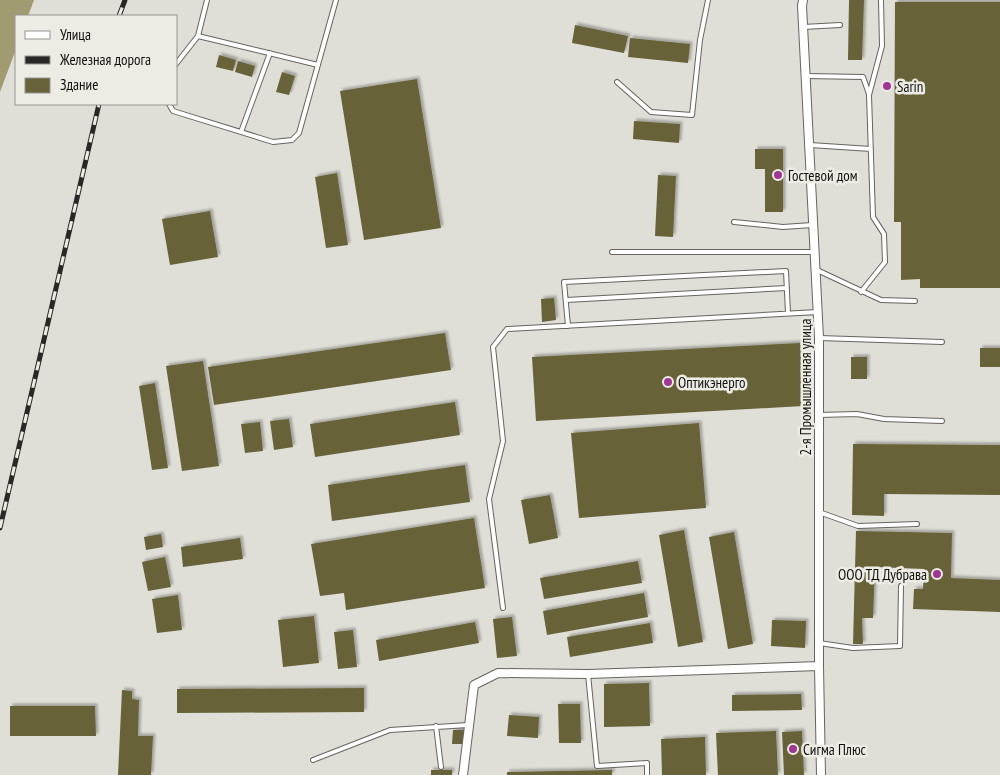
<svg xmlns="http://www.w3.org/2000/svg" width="1000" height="775" viewBox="0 0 1000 775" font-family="'PT Sans Narrow',sans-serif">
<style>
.forest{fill:#a09b70}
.building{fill:#676239;filter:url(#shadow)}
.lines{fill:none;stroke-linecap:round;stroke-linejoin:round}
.lane-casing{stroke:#65645d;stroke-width:6}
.street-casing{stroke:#65645d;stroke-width:10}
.lane{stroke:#fff;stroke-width:4}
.street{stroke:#fff;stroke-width:8}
.rail-casing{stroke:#292826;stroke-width:5}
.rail{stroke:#ecece4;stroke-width:3;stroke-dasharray:9;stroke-linecap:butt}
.poi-dot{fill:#a13595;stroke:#ecece4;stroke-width:2}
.labels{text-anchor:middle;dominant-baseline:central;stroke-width:5;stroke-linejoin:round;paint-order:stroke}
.poi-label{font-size:15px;fill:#12110f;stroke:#ecece4;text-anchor:start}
.street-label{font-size:15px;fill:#12110f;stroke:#ecece4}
</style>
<defs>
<filter id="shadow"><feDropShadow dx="2.5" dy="-2.5" stdDeviation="1" flood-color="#0004"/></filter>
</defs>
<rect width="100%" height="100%" fill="#dfded7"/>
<!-- forest -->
<path class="forest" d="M0 0H34L28 16H16V49L0 92Z"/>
<!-- building -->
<path class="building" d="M849 0H864L862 60H848Z
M895 2H1000V288H920V279L901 280V222H894Z
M575 25 628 36 624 53 572 43Z
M630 38 690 44 688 63 628 57Z
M219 55 236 60 233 71 216 67Z
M238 61 255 66 252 77 235 72Z
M282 72 295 76 289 95 276 92Z
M417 79 441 228 364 240 340 91Z
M634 121 680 124 679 143 633 139Z
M755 149H783V212H765V169H755Z
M337 173 348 245 326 248 315 177Z
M658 175 676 176 673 237 655 236Z
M210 211 218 257 170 265 162 219Z
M554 298 556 320 542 322 541 299Z
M445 333 451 370 214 405 208 367Z
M800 343 803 406 536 421 532 357Z
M980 348H1000V367H980Z
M851 357H867V379H851Z
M203 361 219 466 182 471 166 366Z
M155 383 168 468 152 470 139 386Z
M455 402 460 435 315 457 310 424Z
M289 419 293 447 274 450 270 421Z
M260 422 263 451 245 453 241 424Z
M699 423 706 508 579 518 571 433Z
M853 444 1000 445V495L884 494V516L852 515Z
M465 465 470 502 332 521 328 485Z
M550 495 558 538 529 544 521 500Z
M474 518 485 588 346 610 344 593 320 596 311 544Z
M684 530 703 642 678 647 659 535Z
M856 531 952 533 951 578 1000 580V612L913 609 914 589H923L924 569 875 567 873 618H862L863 644H853Z
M734 532 753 644 728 649 709 537Z
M161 534 163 547 146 550 144 537Z
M240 538 243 559 183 567 181 547Z
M165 557 171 587 148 591 142 562Z
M638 561 642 583 544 599 540 578Z
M644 593 648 617 547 635 543 611Z
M178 595 182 630 157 633 152 599Z
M314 616 319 663 283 667 278 620Z
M512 617 517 656 497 658 493 619Z
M772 620 806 621 805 648 771 646Z
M475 622 479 643 379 661 376 640Z
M650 623 653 643 570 657 567 637Z
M353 630 357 667 338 669 334 632Z
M649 683 650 726 604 727V684Z
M364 688V712L177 713V689Z
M122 690 132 691V699L139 700 138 736H153L151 775H118Z
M801 694 802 710 732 711V695Z
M558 704H580L581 743H559Z
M10 706H95L96 736H10Z
M509 715 539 717 538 738 507 736Z
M453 730H464V744H452Z
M776 731 778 775H718L716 733Z
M802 731 804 775H784L782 732Z
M705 737 706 775H662L661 739Z
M431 770H452V775H431Z
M612 770V775H507V772Z"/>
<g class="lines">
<defs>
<path id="lane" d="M803 27 840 25
M198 36 318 65
M176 64 198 36 207 0
M806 76 863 77 869 94
M617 82 651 112 692 115 700 40 708 0
M169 104 173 111 273 142 292 140 299 133 336 0
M241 132 270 53
M810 145 871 149
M734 222 783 227 812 225
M612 252H814
M817 270 881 300 915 301
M861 292 885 262 884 234 873 217 869 95 882 46 881 0
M566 300 787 288
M568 326 564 282 786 271 788 313
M819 338 942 342
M819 415 857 414 884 419 942 421
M819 512 858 526 917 524
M503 608 489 499 503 441 493 347 507 329 818 312
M819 643 853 648 900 646 901 586
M588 674 597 766 647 763V775
M436 726 441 767
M313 760 390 730 468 725"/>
<path id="street" d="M803 0 802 6 819 338V666L821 775
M463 775 474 685 498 673 588 674 819 666"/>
</defs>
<!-- lane casing -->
<use href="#lane" class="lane-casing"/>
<!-- street casing -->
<use href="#street" class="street-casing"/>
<!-- lane -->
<use href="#lane" class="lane"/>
<!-- street -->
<use href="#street" class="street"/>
<defs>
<path id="rail" d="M119 16 125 0
M0 528 99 104"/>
</defs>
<!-- rail casing -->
<use href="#rail" class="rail-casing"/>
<!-- rail -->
<use href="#rail" class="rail"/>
</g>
<!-- markers -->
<g class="poi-dot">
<circle cx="887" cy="86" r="5"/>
<circle cx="778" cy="175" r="5"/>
<circle cx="668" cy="382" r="5"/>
<circle cx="937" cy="574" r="5"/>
<circle cx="793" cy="749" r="5"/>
</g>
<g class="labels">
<!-- poi labels -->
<g class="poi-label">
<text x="897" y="86">Sarin</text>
<text x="788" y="175">Гостевой дом</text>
<text x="678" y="382">Оптикэнерго</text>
<text x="927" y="574" text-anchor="end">ООО ТД Дубрава</text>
<text x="803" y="749">Сигма Плюс</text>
</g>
<!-- street labels -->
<g class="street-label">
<text transform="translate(805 387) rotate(-90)">2-я Промышленная улица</text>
</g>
</g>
<!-- legend -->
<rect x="15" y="15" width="162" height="90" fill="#ecece4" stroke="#95948f"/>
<rect x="25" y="31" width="25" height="8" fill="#ffffff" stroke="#95948f"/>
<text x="60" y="40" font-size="15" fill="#12110f">Улица</text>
<rect x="25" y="56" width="25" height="8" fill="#292826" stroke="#95948f"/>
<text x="60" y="65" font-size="15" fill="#12110f">Железная дорога</text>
<rect x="25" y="78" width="25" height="15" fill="#676239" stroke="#95948f"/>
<text x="60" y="90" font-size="15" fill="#12110f">Здание</text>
</svg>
